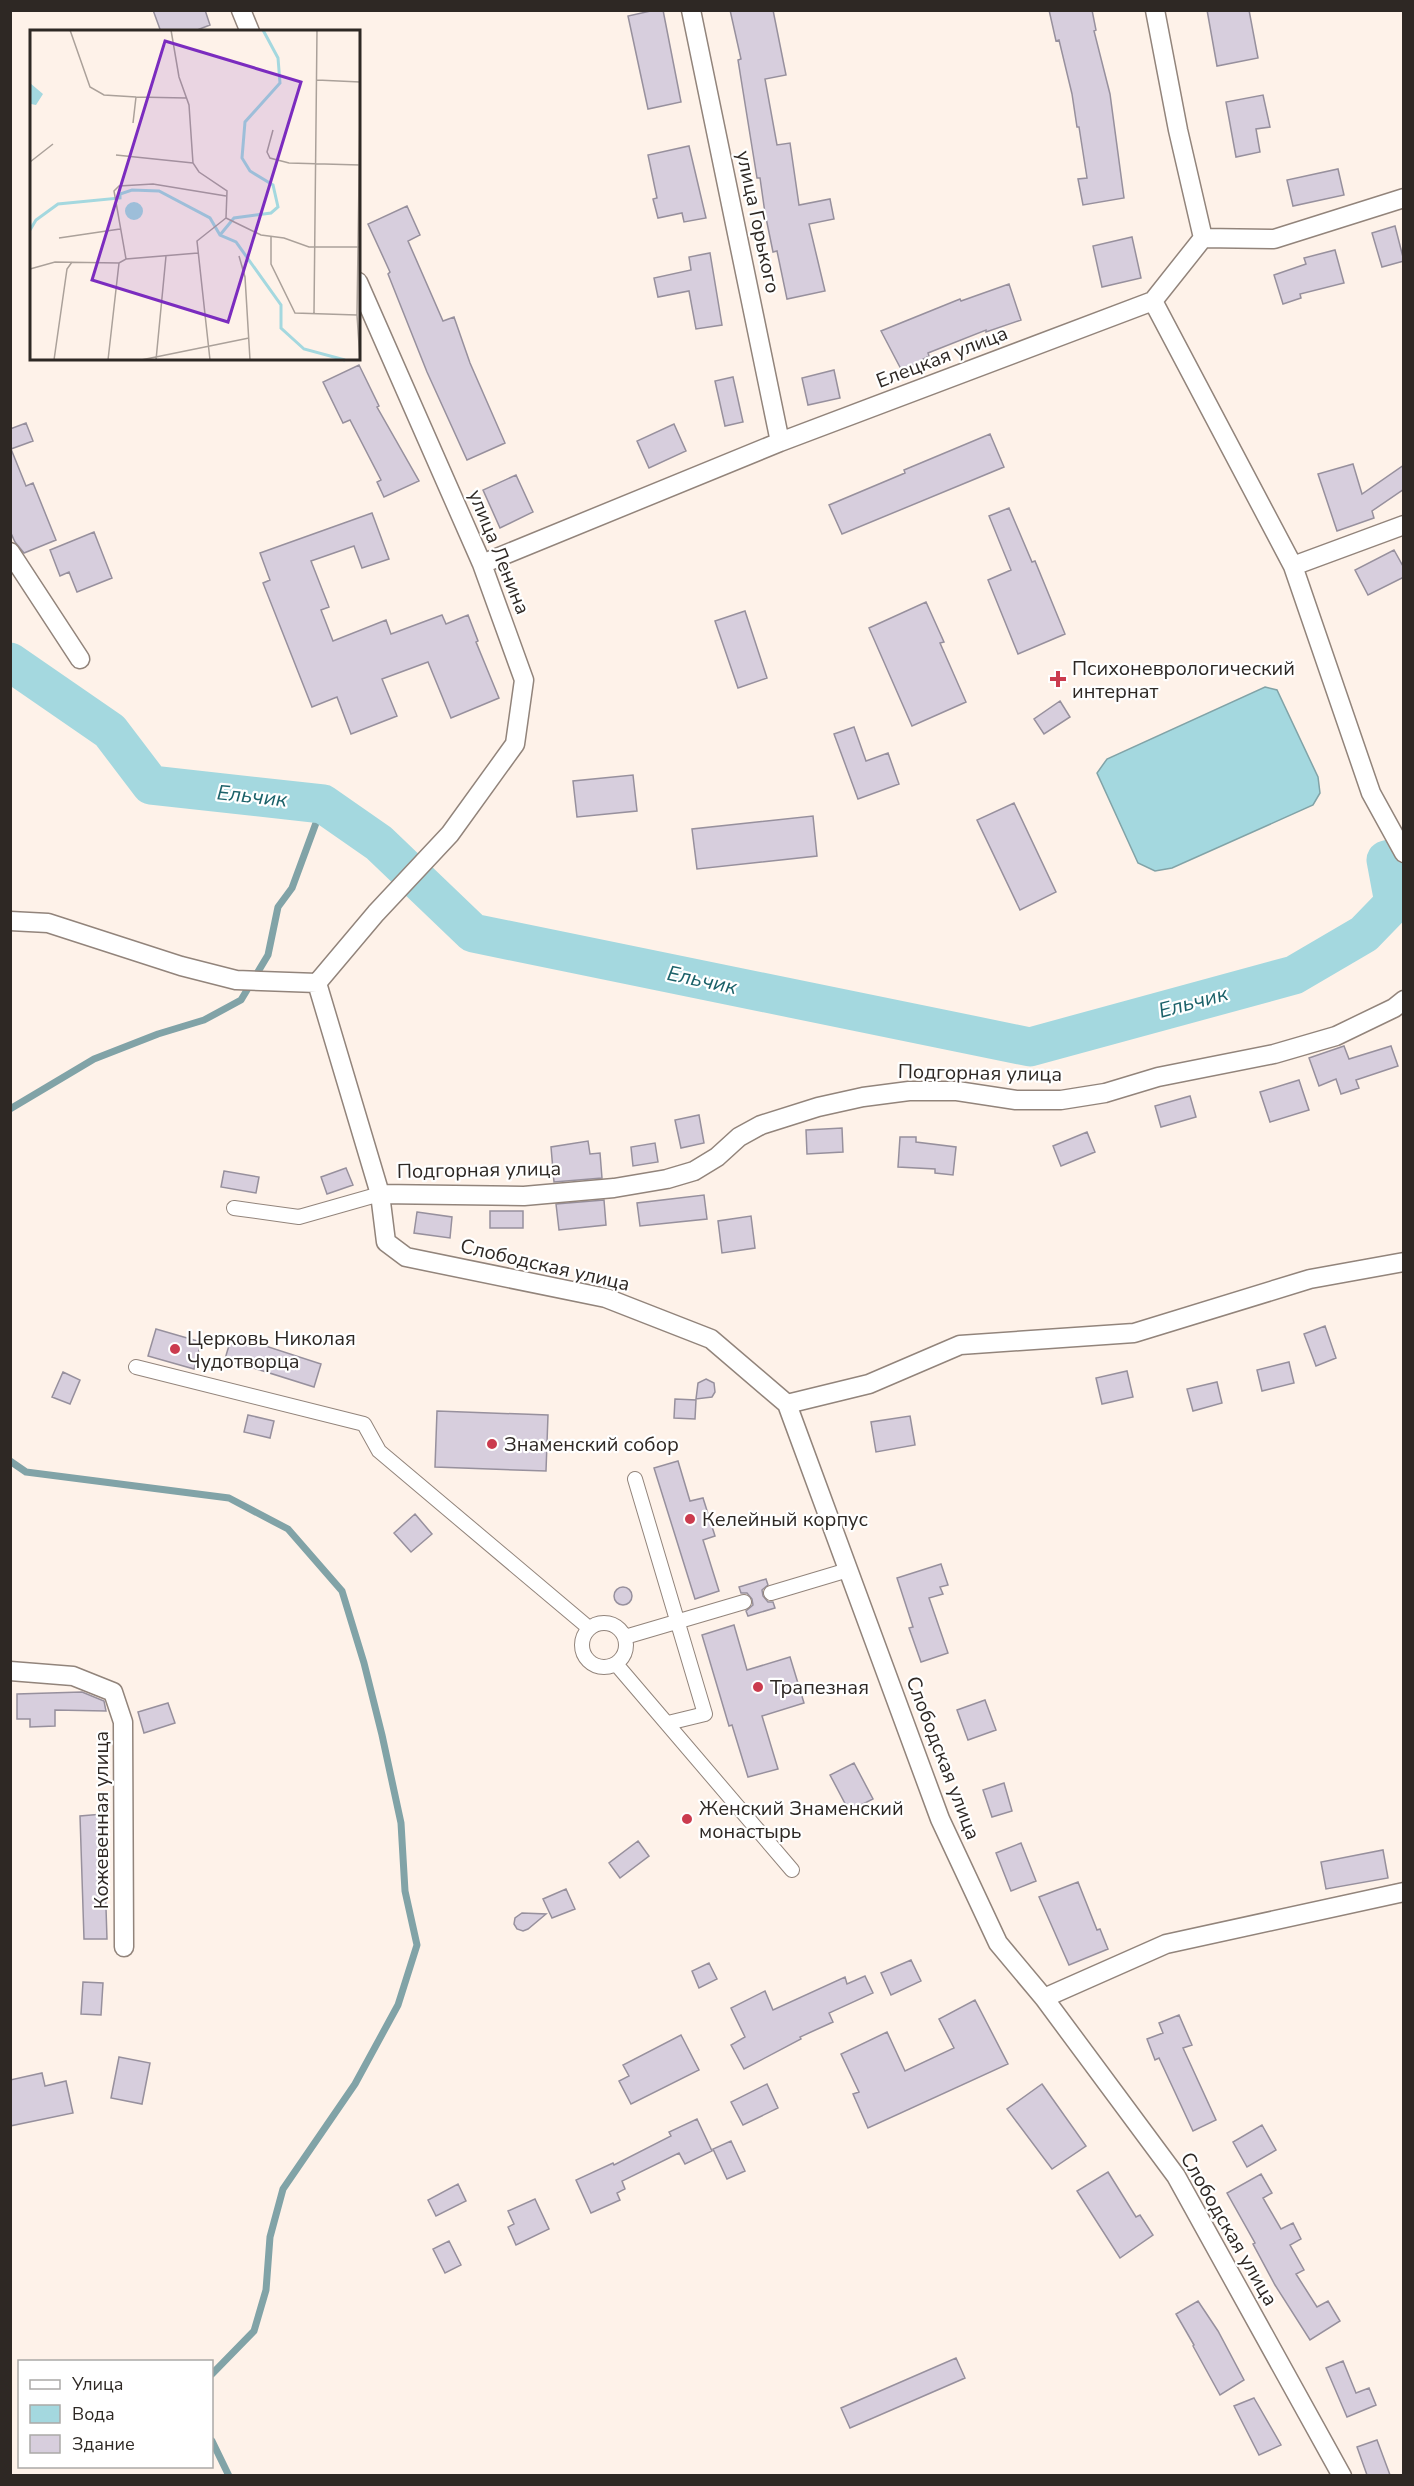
<svg xmlns="http://www.w3.org/2000/svg" width="1414" height="2486" viewBox="0 0 1414 2486" font-family="'Nunito Sans',sans-serif">
<style>
.water{fill:#a4d8df;stroke:#81a3a7;stroke-width:1.5}
.lines{fill:none;stroke-linecap:round;stroke-linejoin:round}
.stream{stroke:#81a3a7;stroke-width:7}
.river{stroke:#a4d8df;stroke-width:39}
.building{fill:#d7cedd;stroke:#97909d;stroke-width:1.5}
.pedestrian-casing{stroke:#92847b;stroke-width:16}
.minor-casing{stroke:#92847b;stroke-width:21}
.pedestrian{stroke:#fff;stroke-width:14}
.minor{stroke:#fff;stroke-width:18}
.poi-dot{fill:#cb3b4e;stroke:#fff;stroke-width:2}
.labels{text-anchor:middle;dominant-baseline:central;stroke-width:4.5;stroke-linejoin:round;paint-order:stroke}
.street-label{font-size:20px;fill:#2e2824;stroke:#fff}
.poi-label{font-size:20px;fill:#2e2824;stroke:#fff;text-anchor:start}
.water-label{font-size:21px;font-style:italic;fill:#1b6169;stroke:#fff}
.inset-river{fill:none;stroke:#a4d8df;stroke-width:3}
.inset-road{fill:none;stroke:#aba19a;stroke-width:1.5}
.view{fill:#7b2cbf;fill-opacity:0.15;stroke:#7b2cbf;stroke-width:3}
.inset-edge{fill:none;stroke:#2e2824;stroke-width:3}
</style>
<rect width="100%" height="100%" fill="#fef2e9"/>
<!-- water -->
<path class="water" d="M1265 687 1277 690 1318 777 1320 793 1313 805 1172 868 1155 871 1138 863 1097 773 1107 759Z"/>
<g class="lines">
<!-- stream -->
<path class="stream" d="M10 1109 94 1059 158 1034 204 1020 241 1000 268 955 278 907 292 888 323 804
M10 1461 26 1472 229 1498 288 1529 342 1591 364 1663 382 1735 401 1823 405 1891 417 1945 398 2005 355 2084 283 2189 270 2237 266 2290 254 2331 212 2374
M212 2441 229 2476"/>
<!-- river -->
<path class="river" d="M10 662 110 731 151 785 323 804 379 843 473 933 1030 1047 1294 975 1364 934 1394 903 1386 860 1404 855"/>
</g>
<!-- building -->
<path class="building" d="M153 10H205L210 25 192 32H161Z
M655 10H663L681 102 648 109 628 16Z
M730 10H773L786 75 765 79 777 145 790 143 799 205 830 199 834 219 809 224 825 291 787 299 777 251 773 252 765 213 760 178H757L738 60 741 59Z
M1049 10H1092L1096 30 1094 31 1110 94 1124 198 1083 205 1078 179 1087 178 1079 127H1077L1072 94 1059 40 1056 41Z
M1207 10H1249L1258 58 1217 66Z
M1263 95 1270 127 1256 129 1260 152 1236 157 1226 102Z
M689 146 706 218 684 222 682 213 658 218 653 199 657 198 648 155Z
M1338 169 1344 195 1293 206 1287 180Z
M407 206 420 235 408 241 443 321 454 317 470 363 505 443 467 460 427 372 388 274 390 272 368 224Z
M1395 226 1404 261 1382 267 1372 233Z
M1132 237 1141 278 1102 287 1093 246Z
M1335 250 1344 283 1300 294 1301 298 1283 304 1274 275 1306 264 1304 258Z
M710 253 722 325 696 329 689 291 658 297 654 278 691 270 689 257Z
M1009 284 1021 320 986 332V330L928 353 929 356 902 371 881 331 960 299 961 301Z
M359 365 379 406 377 407 419 481 384 497 377 482 381 480 350 420 343 423 323 382Z
M834 370 840 398 808 405 802 378Z
M733 377 743 422 725 426 715 381Z
M26 423 33 441 11 449 26 486 33 483 56 540 24 553 15 542 10 531V429Z
M674 424 686 451 649 468 637 441Z
M990 434 1004 467 842 534 829 505 905 473 904 470Z
M1353 464 1362 494 1404 465V489L1372 511 1374 518 1337 531 1318 474Z
M516 475 533 512 500 528 483 490Z
M1009 508 1032 562 1035 561 1065 634 1018 654 988 580 1011 570 989 516Z
M372 513 389 559 362 568 354 546 311 561 329 607 321 610 333 641 386 620 391 634 442 615 446 624 468 615 478 641 476 642 499 698 451 718 428 662 382 679 397 716 351 734 337 697 312 707 263 583 270 580 260 553Z
M94 532 112 578 77 592 69 572 60 576 50 550Z
M1394 550 1404 568V577L1368 595 1355 570Z
M926 602 944 642 940 643 966 702 912 726 869 628Z
M745 611 767 678 738 688 715 621Z
M1060 701 1070 717 1044 734 1034 719Z
M854 727 866 761 888 753 899 784 858 799 834 734Z
M633 775 637 811 577 817 573 781Z
M1014 803 1056 892 1020 910 977 820Z
M813 816 817 856 697 869 692 829Z
M1344 1046 1349 1059 1391 1046 1398 1066 1356 1080 1359 1088 1341 1094 1336 1079 1319 1086 1309 1058Z
M1299 1080 1309 1110 1270 1122 1260 1092Z
M1190 1096 1196 1117 1161 1127 1155 1106Z
M699 1115 704 1143 681 1148 675 1120Z
M842 1128 843 1152 807 1154 806 1130Z
M1087 1132 1095 1152 1061 1166 1053 1146Z
M900 1137H916V1142L956 1147 953 1175 935 1173V1169L898 1167Z
M588 1141 590 1154 600 1153 602 1178 554 1182 551 1147Z
M655 1143 658 1162 633 1166 631 1147Z
M346 1168 353 1185 327 1194 321 1177Z
M224 1171 259 1177 256 1193 221 1187Z
M704 1195 707 1219 640 1226 637 1203Z
M604 1200 606 1225 559 1230 556 1204Z
M490 1211H523V1228H490Z
M417 1212 452 1217 450 1238 414 1233Z
M751 1216 755 1248 722 1253 718 1221Z
M1325 1326 1336 1358 1316 1366 1304 1334Z
M156 1329 201 1342 194 1369 148 1356Z
M232 1335 321 1364 314 1387 225 1359Z
M1289 1362 1294 1383 1262 1391 1257 1370Z
M1127 1371 1133 1397 1102 1404 1096 1378Z
M63 1372 80 1380 70 1404 52 1397Z
M706 1379 714 1383 715 1392 712 1397 696 1399 698 1383Z
M1217 1382 1222 1403 1193 1411 1187 1389Z
M675 1399 696 1400 695 1419 674 1418Z
M437 1411 548 1415 546 1471 435 1467Z
M248 1415 274 1421 270 1438 244 1432Z
M910 1416 915 1445 876 1452 871 1422Z
M678 1461 690 1501 703 1498 715 1536 703 1540 719 1591 695 1599 654 1468Z
M415 1514 432 1534 411 1552 394 1533Z
M941 1564 948 1585 940 1587 943 1594 929 1598 948 1653 921 1662 909 1628 913 1627 897 1578Z
M766 1579 768 1585 762 1590 763 1596 768 1602H773L775 1608 748 1616 746 1611 753 1605 752 1599 747 1593H741L739 1587Z
M614 1596a9 9 0 1 1 18 0a9 9 0 1 1-18 0Z
M734 1625 747 1670 790 1657 804 1703 762 1716 778 1769 748 1777 732 1725 729 1726 702 1635Z
M82 1692 104 1701 106 1711 55 1710V1726L30 1727V1719H17V1694Z
M985 1700 996 1730 968 1740 957 1710Z
M168 1703 175 1723 144 1733 138 1712Z
M854 1763 873 1799 849 1811 830 1775Z
M1004 1783 1012 1811 992 1817 983 1790Z
M103 1814 107 1939H84L80 1816Z
M638 1841 649 1856 620 1878 609 1863Z
M1021 1843 1036 1881 1011 1891 996 1853Z
M1383 1850 1388 1878 1326 1889 1321 1862Z
M1078 1882 1097 1930 1100 1929 1108 1949 1069 1965 1039 1897Z
M566 1889 575 1909 552 1918 543 1899Z
M522 1913 546 1914 528 1929 523 1931 517 1929 514 1924 515 1918Z
M911 1960 921 1981 891 1995 881 1973Z
M709 1963 717 1979 699 1988 692 1971Z
M865 1976 873 1993 829 2013 833 2022 800 2037 801 2039 744 2069 731 2045 745 2037 731 2008 765 1991 773 2010 845 1977 847 1984Z
M83 1982 103 1983 101 2015 81 2014Z
M975 2000 1008 2064 868 2128 853 2094 859 2092 841 2054 887 2032 905 2071 954 2048 939 2019Z
M1179 2015 1192 2045 1183 2048 1216 2120 1193 2131 1159 2058 1155 2060 1147 2039 1163 2033 1159 2023Z
M681 2035 699 2070 631 2104 619 2081 629 2076 623 2065Z
M119 2057 150 2063 142 2104 111 2098Z
M42 2073 45 2086 66 2081 73 2113 10 2126V2080Z
M767 2084 778 2108 743 2125 731 2102Z
M1042 2084 1086 2146 1052 2169 1007 2109Z
M697 2119 712 2151 685 2164 679 2153 622 2181 625 2189 617 2193 620 2200 591 2213 576 2180 613 2163 614 2165 671 2136 669 2132Z
M1262 2125 1276 2150 1247 2167 1233 2142Z
M731 2141 745 2171 727 2179 713 2149Z
M1108 2172 1136 2217 1140 2215 1153 2235 1120 2258 1077 2191Z
M1261 2174 1272 2193 1263 2198 1281 2229 1293 2223 1301 2239 1290 2245 1304 2270 1296 2274 1317 2307 1328 2301 1340 2321 1310 2340 1275 2285 1253 2244 1255 2243 1227 2193Z
M458 2184 466 2201 436 2216 428 2200Z
M535 2199 549 2229 516 2245 508 2227 514 2224 508 2211Z
M449 2241 461 2265 445 2273 433 2249Z
M1198 2301 1218 2331 1244 2380 1220 2395 1193 2346 1194 2345 1176 2314Z
M956 2358 965 2378 850 2428 841 2408Z
M1343 2361 1356 2393 1369 2388 1376 2405 1347 2417 1326 2368Z
M1254 2398 1281 2445 1259 2455 1234 2406Z
M1377 2440 1390 2475H1367L1357 2447Z"/>
<g class="lines">
<defs>
<path id="pedestrian" d="M234 1208 299 1217 380 1194
M136 1367 364 1424 379 1451 589 1628
M635 1479 705 1714 668 1723
M771 1593 848 1570
M582 1645a22 22 0 1 1 44 0a22 22 0 1 1-44 0Z
M625 1637 744 1602
M616 1664 792 1870"/>
<path id="minor" d="M241 10 250 32
M691 10 780 442
M1155 10 1178 130 1203 238
M358 282 482 564 524 680 515 744 450 834 376 913 317 983 380 1194 386 1242 406 1257 606 1298 711 1339 787 1404 940 1819 998 1943 1044 1998 1176 2176 1342 2476
M1153 301 1293 566 1371 793 1404 853
M10 552 80 659
M482 564 780 442 1153 301 1203 238 1274 239 1404 198
M1293 566 1404 525
M10 921 48 923 181 966 236 980 317 983
M380 1194 524 1196 614 1188 667 1179 694 1171 717 1157 739 1137 761 1125 818 1107 863 1097 909 1091H957L1016 1100H1061L1105 1093 1158 1077 1274 1054 1336 1036 1394 1008 1404 1000
M787 1404 869 1384 960 1345 1134 1333 1310 1279 1404 1262
M10 1671 73 1676 113 1692 123 1722 124 1947
M1044 1998 1166 1944 1404 1892"/>
</defs>
<!-- pedestrian casing -->
<use href="#pedestrian" class="pedestrian-casing"/>
<!-- minor casing -->
<use href="#minor" class="minor-casing"/>
<!-- pedestrian -->
<use href="#pedestrian" class="pedestrian"/>
<!-- minor -->
<use href="#minor" class="minor"/>
</g>
<!-- markers -->
<g class="poi-dot">
<path d="M1055 670h6v6h6v6h-6v6h-6v-6h-6v-6h6z"/>
<circle cx="175" cy="1349" r="6"/>
<circle cx="492" cy="1444" r="6"/>
<circle cx="690" cy="1519" r="6"/>
<circle cx="758" cy="1687" r="6"/>
<circle cx="687" cy="1819" r="6"/>
</g>
<g class="labels">
<!-- street labels -->
<g class="street-label">
<text transform="translate(758 222) rotate(78)">улица Горького</text>
<text transform="translate(942 357) rotate(-21)">Елецкая улица</text>
<text transform="translate(499 552) rotate(68)">улица Ленина</text>
<text transform="translate(980 1073) rotate(1)">Подгорная улица</text>
<text transform="translate(479 1170) rotate(-1)">Подгорная улица</text>
<text transform="translate(545 1265) rotate(13)">Слободская улица</text>
<text transform="translate(943 1758) rotate(69)">Слободская улица</text>
<text transform="translate(101 1820) rotate(-90)">Кожевенная улица</text>
<text transform="translate(1229 2229) rotate(60)">Слободская улица</text>
</g>
<!-- poi labels -->
<g class="poi-label">
<text x="1072" y="668">Психоневрологический<tspan x="1072" dy="23">интернат</tspan></text>
<text x="187" y="1338">Церковь Николая<tspan x="187" dy="23">Чудотворца</tspan></text>
<text x="504" y="1444">Знаменский собор</text>
<text x="702" y="1519">Келейный корпус</text>
<text x="770" y="1687">Трапезная</text>
<text x="699" y="1808">Женский Знаменский<tspan x="699" dy="23">монастырь</tspan></text>
</g>
<!-- water labels -->
<g class="water-label">
<text transform="translate(252 796) rotate(6)">Ельчик</text>
<text transform="translate(702 980) rotate(12)">Ельчик</text>
<text transform="translate(1193 1002) rotate(-15)">Ельчик</text>
</g>
</g>
<!-- overview -->
<g transform="translate(30 30)">
<rect width="330" height="330" fill="#fef2e9"/>
<path d="M0 53 13 64 6 75 1 74ZM95 181a9 9 0 1 1 18 0a9 9 0 1 1-18 0Z" fill="#a4d8df"/>
<path class="inset-river" d="M0 200 6 190 28 174 90 168V164L102 160 129 161 180 188 190 205 206 212 251 275V298L274 319 315 330M190 205 204 188 241 183 248 177 243 155 220 141 212 128 215 92 250 53 248 28 233 0"/>
<path class="inset-road" d="M40 0 60 57 74 65 106 67M141 0 149 47 159 75 163 133 169 142 197 161 196 188 167 211 180 330M287 50 330 52M103 93 106 67 156 68M243 100 237 122 240 128 259 133 330 135M86 125 163 133M0 132 23 114M196 188 231 205 254 208 279 217H329M241 207V234L265 283 327 285M29 208 90 199M209 226 215 247 220 330M96 229 84 161 89 156 123 154 196 166M0 239 25 232 89 233 96 229 168 223M284 283 287 0M24 330 37 239 42 232M78 330 89 233M111 330 219 308M126 330 136 226M330 330 327 285 330 80"/>
<path class="view" d="M135 11 271 52 198 292 62 250Z"/>
<rect width="330" height="330" class="inset-edge"/>
</g>
<!-- border -->
<rect width="1414" height="2486" fill="none" stroke="#2e2824" stroke-width="24"/>
<!-- legend -->
<rect x="18" y="2360" width="195" height="108" fill="#ffffff" stroke="#aba9a7" stroke-width="1.5"/>
<rect x="30" y="2380" width="30" height="9" fill="#ffffff" stroke="#aba9a7" stroke-width="1.5"/>
<text x="72" y="2390" font-size="18" fill="#2e2824">Улица</text>
<rect x="30" y="2405" width="30" height="18" fill="#a4d8df" stroke="#aba9a7" stroke-width="1.5"/>
<text x="72" y="2420" font-size="18" fill="#2e2824">Вода</text>
<rect x="30" y="2435" width="30" height="18" fill="#d7cedd" stroke="#aba9a7" stroke-width="1.5"/>
<text x="72" y="2450" font-size="18" fill="#2e2824">Здание</text>
</svg>
